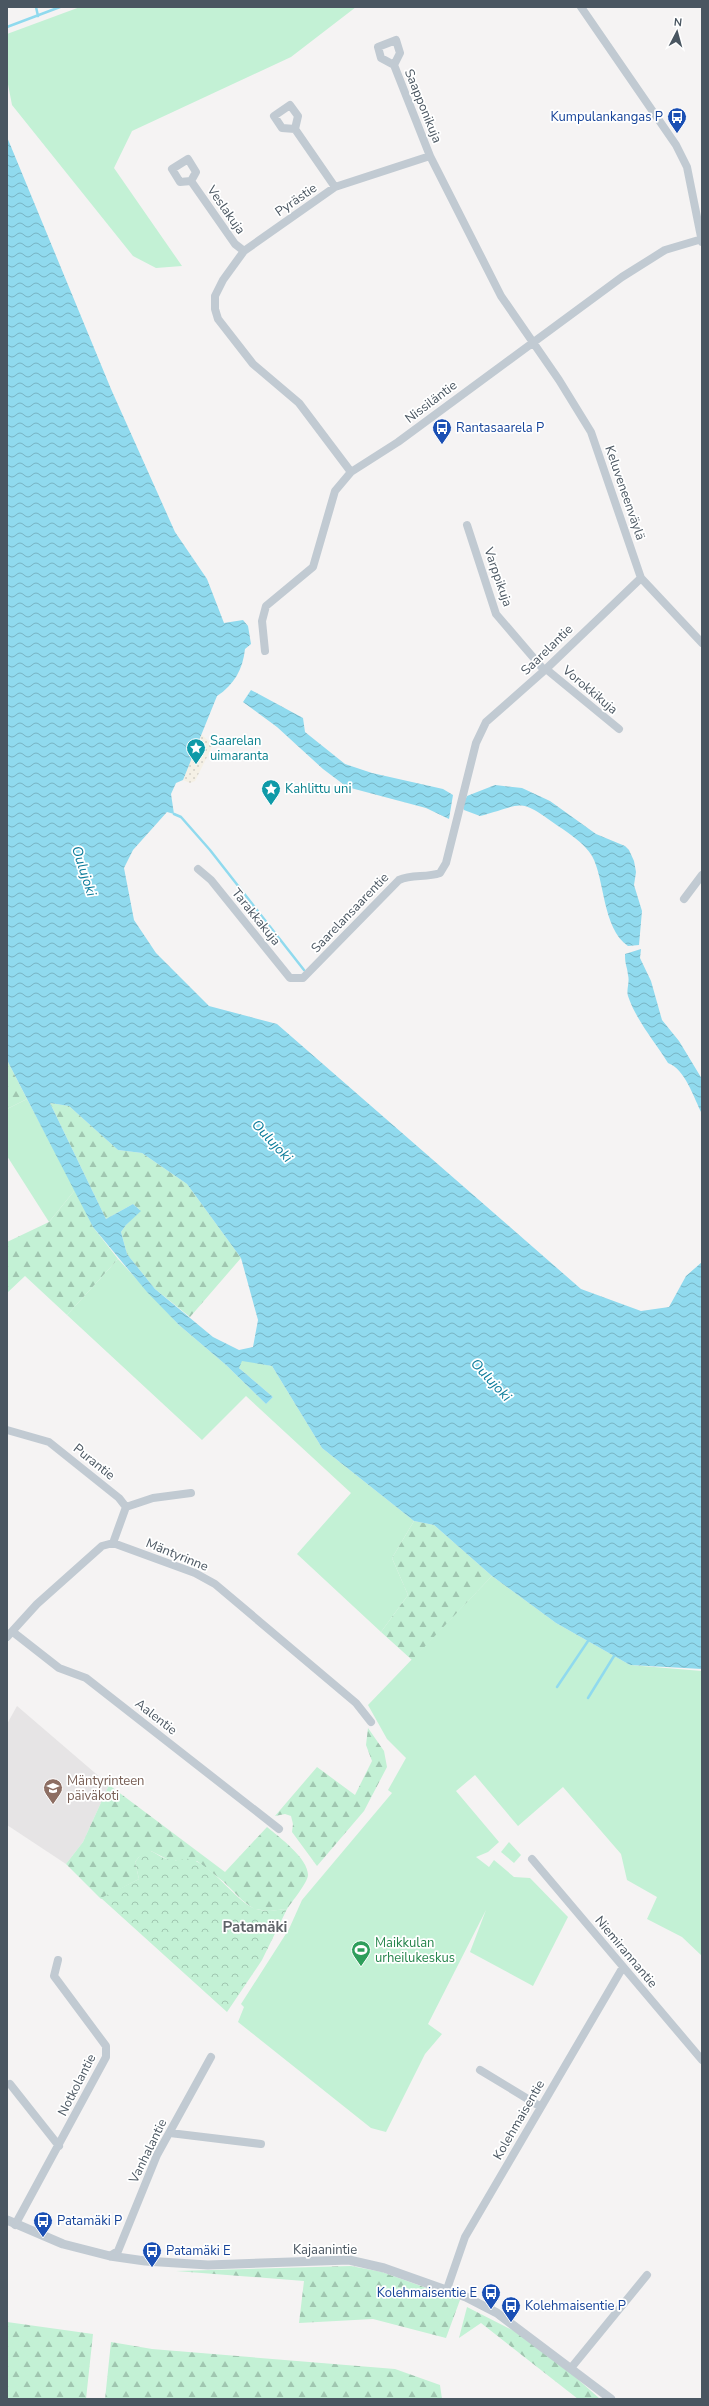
<svg xmlns="http://www.w3.org/2000/svg" width="709" height="2406" viewBox="0 0 709 2406" font-family="'Nunito Sans',sans-serif">
<style>
.education{fill:#e6e4e5}
.grass{fill:#c3f1d5}
.forest{fill:url(#forest-firs)}
.sand{fill:url(#sand-dots)}
.park{fill:url(#park-crowns)}
.water{fill:url(#water-waves);fill-rule:evenodd}
.lines{fill:none;stroke-linecap:round;stroke-linejoin:round}
.stream{stroke:#90daee;stroke-width:2.5}
.minor{stroke:#c1cad2;stroke-width:8}
.tertiary{stroke:#c1cad2;stroke-width:9}
.labels{text-anchor:middle;dominant-baseline:central;stroke-width:3.5;stroke-linejoin:round;paint-order:stroke}
.street-label{font-size:13px;fill:#4a5661;stroke:#fff}
.transit-label{font-size:13px;fill:#164399;stroke:#fff;text-anchor:start}
.culture-label{font-size:13px;fill:#0d838f;stroke:#fff;text-anchor:start}
.education-label{font-size:13px;fill:#785e54;stroke:#fff;text-anchor:start}
.leisure-label{font-size:13px;fill:#27864d;stroke:#fff;text-anchor:start}
.water-label{font-size:14px;font-style:italic;fill:#0c7c9b;stroke:#fff}
.quarter-label{font-size:15px;font-weight:bold;fill:#5f6368;stroke:#fff}
</style>
<defs>
<pattern id="forest-firs" width="22" height="20" patternUnits="userSpaceOnUse"><rect width="22" height="20" fill="#c3f1d5"/><path d="M5 1l3.5 6h-7zM16 11l3.5 6h-7z" fill="#a0c6b0"/></pattern>
<pattern id="sand-dots" width="8" height="8" patternUnits="userSpaceOnUse"><rect width="8" height="8" fill="#f5f0e5"/><path d="M2 2h.1M6 6h.1" fill="none" stroke="#d4d0c7" stroke-width="1.8" stroke-linecap="round"/></pattern>
<pattern id="park-crowns" width="20" height="18" patternUnits="userSpaceOnUse"><rect width="20" height="18" fill="#c3f1d5"/><path d="M2 6a3 3 0 1 1 6 0M12 15a3 3 0 1 1 6 0" fill="none" stroke="#a0c6b0"/></pattern>
<pattern id="water-waves" width="16" height="10" patternUnits="userSpaceOnUse"><rect width="16" height="10" fill="#90daee"/><path d="M0 5q4-4 8 0t8 0" fill="none" stroke="#78b4c4"/></pattern>
</defs>
<rect width="100%" height="100%" fill="#f5f3f3"/>
<!-- education -->
<path class="education" d="M17 1706 109 1785 83 1842 66 1864 7 1825V1724Z"/>
<!-- grass -->
<path class="grass" d="M80 7H356L291 57 132 131 114 168 182 266 156 268 133 256 12 105 7 79V34Z
M27 1099 75 1190 49 1222 7 1156V1109Z
M118 1259 179 1325 226 1365 266 1404 273 1397 238 1367 242 1360 272 1366 322 1448 414 1521 392 1558 408 1595 381 1632 297 1554 351 1493 246 1396 202 1440 67 1315Z
M492 1576 556 1623 630 1665 702 1671V1956L682 1937 647 1919 657 1897 627 1880 621 1854 563 1787 518 1826 475 1775 456 1791 499 1842 488 1852 476 1857 489 1867 494 1860 514 1877 530 1878 568 1917 533 1986 470 1952 486 1910 428 2024 442 2034 425 2054 386 2132 371 2128 238 2022 244 2007 241 2004 289 1929 302 1900 392 1793 388 1790 406 1758 387 1739 368 1705Z
M509 1842 521 1855 514 1863 501 1852Z"/>
<!-- forest -->
<path class="forest" d="M7 1060 27 1099 7 1109Z
M50 1103 69 1106 118 1150 142 1153 187 1184 241 1258 190 1317 155 1289 127 1254 121 1232 126 1225 140 1210 133 1204 106 1219Z
M75 1190 93 1227 118 1259 67 1315 25 1276 7 1293V1242L49 1222Z
M414 1521 434 1525 492 1576 412 1660 381 1632 408 1595 392 1558Z
M368 1728 384 1751 387 1767 364 1811 317 1866 292 1832 293 1824 291 1816 285 1814 275 1816 317 1767 355 1795 372 1761 366 1745Z
M109 1785 225 1872 267 1827C279 1837 308 1858 308 1875 308 1882 291 1903 287 1909L269 1911 254 1909 242 1900 224 1882 197 1861 169 1860 151 1851 139 1857 135 1862 139 1879 101 1899 66 1864 83 1842Z
M351 2266 382 2272 460 2300 446 2338 373 2319 299 2323 304 2281 176 2271Z
M467 2307 522 2335 563 2366 600 2399H578L481 2323 459 2338Z
M7 2322 93 2334 86 2399H7Z
M111 2342 152 2349 395 2369 440 2385 442 2399H105Z"/>
<!-- sand -->
<path class="sand" d="M201 734 213 745 195 781 190 783 183 780Z"/>
<!-- park -->
<path class="park" d="M148 1850C157 1853 163 1860 173 1860 181 1861 188 1857 194 1860 216 1870 239 1904 256 1909 266 1912 277 1910 287 1909L262 1960 227 2012 101 1898 139 1879 135 1862 143 1852Z"/>
<!-- water -->
<path class="water" d="M7 137 111 389 175 532 207 579 224 623 243 620 248 626 251 644 245 649C243 669 234 685 217 696L183 780 176 783 171 794 174 814 167 812 133 850 124 868 134 920 156 953 209 1006 277 1024 581 1289 641 1311 669 1307 686 1276 702 1262V1669L630 1665 556 1623 492 1576 434 1525 414 1521 322 1448 272 1366 242 1361 239 1368 273 1397 266 1404 226 1365 179 1325 147 1292 93 1227 7 1060ZM50 1103 69 1106 118 1150 142 1153 187 1184 241 1258 258 1320 253 1347 239 1350 213 1337 155 1289 127 1254 121 1232 126 1225 141 1211 133 1204 106 1219Z
M251 690 303 718 305 732 345 764 372 773 443 789 453 795 449 819 426 808 347 787 323 769 277 727 243 702Z
M495 785 522 788 550 801 596 834 625 846 629 850 634 861 636 872 634 885 642 911 639 945 628 946C602 928 605 879 592 856 585 844 569 833 558 826 517 797 526 804 480 816L464 810 462 806 467 796Z
M641 949 640 958 651 981 662 1020 679 1041 702 1079V1114C694 1098 685 1069 668 1063 655 1042 636 1020 628 996 626 990 630 982 628 975 627 965 625 966 625 954Z"/>
<g class="lines">
<!-- stream -->
<path class="stream" d="M36 7 38 16
M7 27 60 7
M174 814 181 817 210 850 304 970
M557 1687 588 1641
M588 1698 614 1656"/>
<!-- minor -->
<path class="minor" d="M581 7 676 145 687 167 702 242
M394 65 381 58 378 47 396 40 400 53 394 65 430 156
M295 129 282 128 274 116 290 105 298 116 295 129 335 187
M191 181 180 182 172 169 188 159 196 172 191 181 235 244 244 251
M351 472 299 403 253 364 218 319 215 309V296L223 280 244 251 335 187 430 156 501 296 559 380 591 432 641 578 702 643
M467 525 496 614 544 670
M265 651 262 621 266 606 313 567 335 491 351 472 398 442 622 277 665 250 702 239
M546 669 619 729
M198 869 211 880 290 978H303L399 880C412 874 426 878 440 873L446 863 476 743 486 722 546 669 641 578
M684 899 702 875
M7 1430 49 1442 119 1498 126 1507 113 1543
M126 1507 153 1498 191 1493
M13 1632 59 1668 86 1678 279 1829
M7 1637 37 1604 102 1546 113 1543 195 1573 215 1584 356 1703 371 1722
M532 1859 702 2060
M480 2070 541 2107
M10 2084 59 2146
M170 2133 261 2144
M15 2225 106 2057V2046L54 1976 58 1960
M110 2256 118 2251 157 2155 211 2057
M447 2289 465 2237 623 1967
M571 2368 647 2275"/>
<!-- tertiary -->
<path class="tertiary" d="M7 2220 63 2244 110 2256 145 2261 208 2265 349 2260 384 2268 466 2297 497 2313 611 2399"/>
</g>
<!-- icons -->
<defs>
<symbol id="bus-pin" viewBox="-11 -11 22 30"><path d="M0 17L-7.5 6A9.5 9.5 0 1 1 7.5 6Z" fill="#1a4fb4" stroke="#fff"/><path d="M-5-6H5V4H4V6H2V4H-2V6H-4V4H-5ZM-3.5-4V0h7V-4ZM-3.5 1.2v1.5H-2V1.2ZM2 1.2v1.5H3.5V1.2Z" fill="#fff"/></symbol>
<symbol id="sight-pin" viewBox="-11 -11 22 30"><path d="M0 17L-7.5 6A9.5 9.5 0 1 1 7.5 6Z" fill="#0f9aa8" stroke="#fff"/><path d="M0-6L1.8-2.2L6-1.7L2.9 1.2L3.7 5.4L0 3.3L-3.7 5.4L-2.9 1.2L-6-1.7L-1.8-2.2Z" fill="#fff"/></symbol>
<symbol id="school-pin" viewBox="-11 -11 22 30"><path d="M0 17L-7.5 6A9.5 9.5 0 1 1 7.5 6Z" fill="#8d6e63" stroke="#fff"/><path d="M0-5L7-2L0 1L-7-2ZM-4 1L0 2.5L4 1V4Q0 6-4 4Z" fill="#fff"/></symbol>
<symbol id="stadium-pin" viewBox="-11 -11 22 30"><path d="M0 17L-7.5 6A9.5 9.5 0 1 1 7.5 6Z" fill="#2e9e5b" stroke="#fff"/><path d="M0-5a6.5 5 0 1 0 0 10a6.5 5 0 1 0 0-10ZM-3.5-1.8h7v3.6h-7Z" fill="#fff"/></symbol>
</defs>
<g fill-rule="evenodd">
<use href="#bus-pin" x="666" y="106" width="22" height="30"/>
<use href="#bus-pin" x="431" y="417" width="22" height="30"/>
<use href="#sight-pin" x="185" y="737" width="22" height="30"/>
<use href="#sight-pin" x="260" y="778" width="22" height="30"/>
<use href="#school-pin" x="42" y="1777" width="22" height="30"/>
<use href="#stadium-pin" x="350" y="1939" width="22" height="30"/>
<use href="#bus-pin" x="32" y="2210" width="22" height="30"/>
<use href="#bus-pin" x="141" y="2240" width="22" height="30"/>
<use href="#bus-pin" x="480" y="2282" width="22" height="30"/>
<use href="#bus-pin" x="500" y="2295" width="22" height="30"/>
</g>
<g class="labels">
<!-- street labels -->
<g class="street-label">
<text transform="translate(423 106) rotate(68)">Saapponikuja</text>
<text transform="translate(296 200) rotate(-35)">Pyrästie</text>
<text transform="translate(226 210) rotate(55)">Veslakuja</text>
<text transform="translate(431 402) rotate(-37)">Nissiläntie</text>
<text transform="translate(625 493) rotate(71)">Keluveneenväylä</text>
<text transform="translate(498 577) rotate(71)">Varppikuja</text>
<text transform="translate(547 650) rotate(-44)">Saarelantie</text>
<text transform="translate(590 690) rotate(40)">Vorokkikuja</text>
<text transform="translate(350 913) rotate(-46)">Saarelansaarentie</text>
<text transform="translate(256 917) rotate(51)">Tarakkakuja</text>
<text transform="translate(94 1462) rotate(39)">Purantie</text>
<text transform="translate(177 1555) rotate(22)">Mäntyrinne</text>
<text transform="translate(156 1717) rotate(38)">Aalentie</text>
<text transform="translate(626 1952) rotate(50)">Niemirannantie</text>
<text transform="translate(77 2085) rotate(-63)">Notkolantie</text>
<text transform="translate(519 2120) rotate(-60)">Kolehmaisentie</text>
<text transform="translate(148 2151) rotate(-64)">Vanhalantie</text>
<text x="325" y="2250">Kajaanintie</text>
</g>
<!-- transit labels -->
<g class="transit-label">
<text x="663" y="117" text-anchor="end">Kumpulankangas P</text>
<text x="456" y="428">Rantasaarela P</text>
<text x="57" y="2221">Patamäki P</text>
<text x="166" y="2251">Patamäki E</text>
<text x="477" y="2293" text-anchor="end">Kolehmaisentie E</text>
<text x="525" y="2306">Kolehmaisentie P</text>
</g>
<!-- culture labels -->
<g class="culture-label">
<text x="210" y="741">Saarelan<tspan x="210" dy="15">uimaranta</tspan></text>
<text x="285" y="789">Kahlittu uni</text>
</g>
<!-- education labels -->
<g class="education-label">
<text x="67" y="1781">Mäntyrinteen<tspan x="67" dy="15">päiväkoti</tspan></text>
</g>
<!-- leisure labels -->
<g class="leisure-label">
<text x="375" y="1943">Maikkulan<tspan x="375" dy="15">urheilukeskus</tspan></text>
</g>
<!-- water labels -->
<g class="water-label">
<text transform="translate(84 871) rotate(72)">Oulujoki</text>
<text transform="translate(272 1141) rotate(47)">Oulujoki</text>
<text transform="translate(491 1380) rotate(47)">Oulujoki</text>
</g>
<!-- quarter labels -->
<g class="quarter-label">
<text x="255" y="1927">Patamäki</text>
</g>
</g>
<!-- border -->
<rect width="709" height="2406" fill="none" stroke="#4a5661" stroke-width="16"/>
<!-- north arrow -->
<g transform="translate(677 32) rotate(6)" stroke="#ffffff" stroke-width="3" paint-order="stroke">
<path d="M0-3L7 15L0 10L-7 15Z" fill="#4a5661"/>
<text y="-6" font-size="11" font-weight="bold" text-anchor="middle" fill="#4a5661">N</text>
</g>
</svg>
